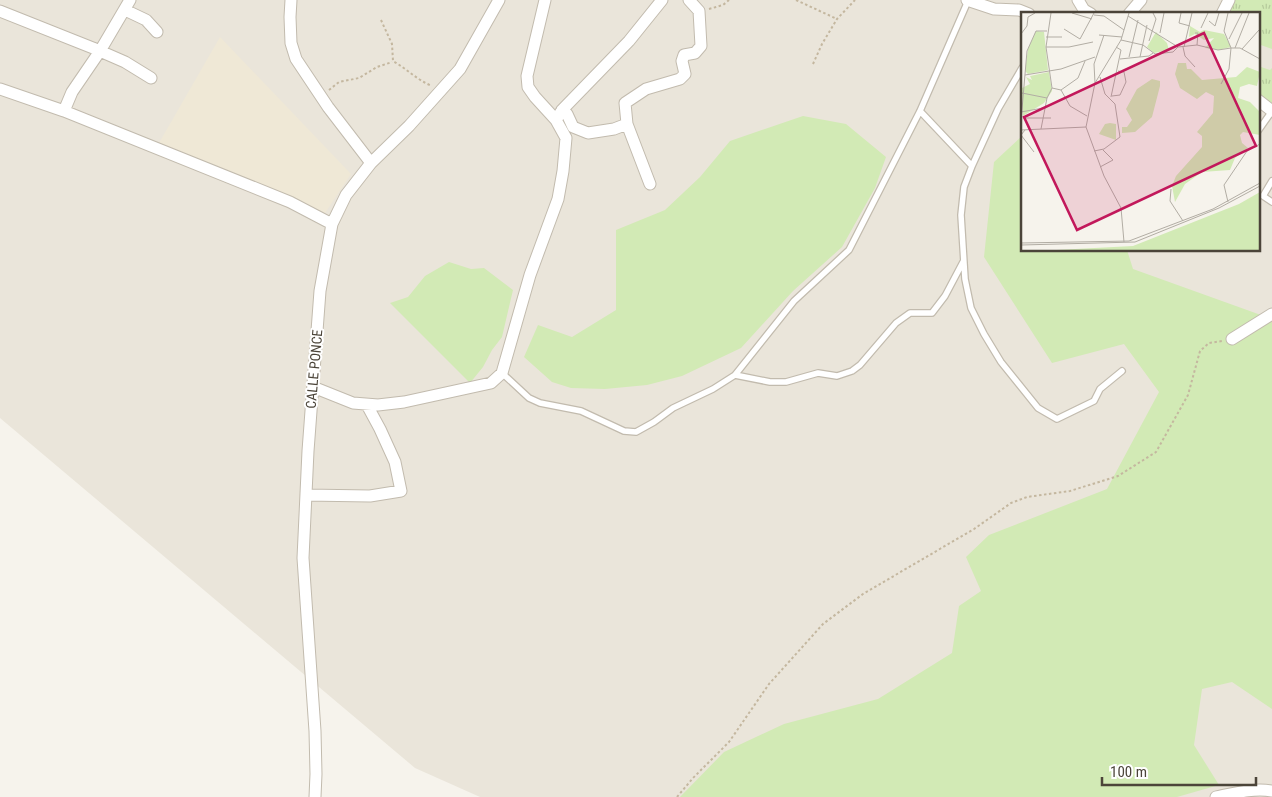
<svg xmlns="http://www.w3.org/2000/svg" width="1272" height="797" viewBox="0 0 1272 797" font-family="'Roboto Condensed',sans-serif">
<defs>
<pattern id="park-tufts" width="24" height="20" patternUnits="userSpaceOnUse" patternTransform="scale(1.25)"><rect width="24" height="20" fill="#d2eab5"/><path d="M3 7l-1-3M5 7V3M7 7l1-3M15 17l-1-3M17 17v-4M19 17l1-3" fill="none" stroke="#b6ca9c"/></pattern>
</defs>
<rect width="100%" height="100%" fill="#f6f3ec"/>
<path fill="#eae5da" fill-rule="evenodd" d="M 0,0 L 1272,0 L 1272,797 L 480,797 L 415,768 L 0,418 ZM 1022,14 L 1258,14 L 1258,250 L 1022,250 Z"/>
<path fill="#efe8d6" d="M 220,37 L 351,174 L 325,213 L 159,143 Z"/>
<path fill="#d2eab5" d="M 803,116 L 846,124 L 886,157 L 875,188 L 842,247 L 793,291 L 741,348 L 682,376 L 647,385 L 605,389 L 571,388 L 552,382 L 524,357 L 538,325 L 572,337 L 616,310 L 616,230 L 665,210 L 700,177 L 730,141 Z
M 1022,136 L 1022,250 L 1127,250 L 1133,269 L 1272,319 L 1272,709 L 1232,682 L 1202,689 L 1194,745 L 1219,785 L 1177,797 L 680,797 L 724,752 L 784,724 L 878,699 L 952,653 L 959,606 L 981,591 L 966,557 L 989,535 L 1107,489 L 1159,392 L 1124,344 L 1052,363 L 984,257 L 994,162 Z
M 449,262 L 471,269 L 484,268 L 513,290 L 502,337 L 492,350 L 483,367 L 470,383 L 390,303 L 408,297 L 425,276 Z"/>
<path fill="url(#park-tufts)" d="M 1229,0 L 1272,0 L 1272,49 L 1258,44 L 1258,14 L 1233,14 L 1228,5 Z
M 1258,66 L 1270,70 L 1272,68 L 1272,106 L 1258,96 Z"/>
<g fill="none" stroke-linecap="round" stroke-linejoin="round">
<defs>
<path id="lane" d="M 1022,68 L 998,109 L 972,166 L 964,187 L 961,215 L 965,279 L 971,308 L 984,334 L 1001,362 L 1038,408 L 1057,419 L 1094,401 L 1100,389 L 1122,371
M 920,111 L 972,166
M 1258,131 L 1272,111
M 1272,181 L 1263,196 L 1272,202
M 502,373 L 529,398 L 540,403 L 581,411 L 624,431 L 636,432 L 654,422 L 673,408 L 713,389 L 735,375 L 794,301 L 849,250 L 920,111 L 968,1
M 735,375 L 770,382 L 786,382 L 818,373 L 837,376 L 852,371 L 860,365 L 896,323 L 910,313 L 932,313 L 945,296 L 963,262"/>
<path id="street" d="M 291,0 L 290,17 L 291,43 L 296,59 L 328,107 L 371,163
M 967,0 L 994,9 L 1019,10 L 1029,14
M 1078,0 L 1084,10 L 1091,14
M 125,10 L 146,20 L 157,32
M 0,11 L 93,48 L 125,62 L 151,78
M 1129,14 L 1141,0
M 1222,14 L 1229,0
M 0,89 L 64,111 L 290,202 L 332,224
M 1258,100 L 1272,111
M 562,110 L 567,114 L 573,127 L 588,133 L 614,129 L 627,124 L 625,103 L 646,89 L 680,79 L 685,74 L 682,61 L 684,55 L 695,53 L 701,46 L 699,11 L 689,0
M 64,111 L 72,92 L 100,51 L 130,0
M 558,117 L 562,110 L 629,41 L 662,0
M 627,124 L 650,184
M 1232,339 L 1272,314
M 313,387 L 353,403 L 378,405 L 404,402 L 491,383 L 502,373 L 530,275 L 558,199 L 563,171 L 566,138 L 556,120 L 535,97 L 528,87 L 527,76 L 545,0
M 306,495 L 370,496 L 401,491 L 395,462 L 380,429 L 367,405
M 315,797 L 316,774 L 315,731 L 303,558 L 308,451 L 320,291 L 332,224 L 346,195 L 371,163 L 409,126 L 460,69 L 499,0
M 1216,797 C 1235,793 1253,788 1272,791"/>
</defs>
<use href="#lane" stroke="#c2bbae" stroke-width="8"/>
<use href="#street" stroke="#c2bbae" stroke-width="13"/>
<path stroke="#c4b79f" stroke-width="2" stroke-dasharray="2.5 2.5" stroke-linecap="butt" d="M 796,0 L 837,19
M 709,9 L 723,5 L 729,0
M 381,20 L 392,44 L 393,61 C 407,69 417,80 432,86
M 813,64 L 822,44 L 837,19 L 855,0
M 329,90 L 339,82 L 359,78 L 377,67 L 392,62
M 677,797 L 693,778 L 729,742 L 769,684 L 823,624 L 863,594 L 974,529 L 1011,503 L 1027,497 L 1070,491 L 1118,476 L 1156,452 L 1188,395 L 1200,351 L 1209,343 L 1222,341"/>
<use href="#lane" stroke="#fff" stroke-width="5.5"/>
<use href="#street" stroke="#fff" stroke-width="11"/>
</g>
<g text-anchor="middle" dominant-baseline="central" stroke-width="4" stroke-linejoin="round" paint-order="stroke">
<g font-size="14" fill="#4b4439" stroke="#fff">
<text transform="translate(314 369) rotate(-85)">CALLE PONCE</text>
</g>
</g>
<g transform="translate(1021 12)">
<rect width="239" height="239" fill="#f6f3ec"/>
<path d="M 15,19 L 23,20 L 27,58 L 7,62 L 4,59 L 7,37 ZM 135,20 L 146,31 L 148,38 L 133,41 L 126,35 ZM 157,51 L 165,51 L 166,57 L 170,57 L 181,68 L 215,65 L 226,55 L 239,60 L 236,74 L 228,72 L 219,75 L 217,86 L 229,90 L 239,100 L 239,123 L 222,120 L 219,123 L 221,131 L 227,136 L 214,146 L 209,158 L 181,160 L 164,172 L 154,190 L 151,174 L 155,164 L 181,135 L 181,124 L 176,120 L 192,101 L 193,84 L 185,80 L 176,87 L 159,76 L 154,62 ZM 28,60 L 31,79 L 23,91 L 2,104 L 1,76 L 9,72 L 5,65 L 11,68 L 9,64 ZM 131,67 L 139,69 L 139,74 L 131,105 L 114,120 L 101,121 L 101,115 L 106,115 L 111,108 L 105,97 L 116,77 ZM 89,111 L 95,112 L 95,128 L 78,122 L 84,112 Z" fill="#d2eab5"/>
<path d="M 169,14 L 179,20 L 183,18 L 203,22 L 210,35 L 197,38 L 184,36 L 193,26 L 183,28 L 174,22 L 168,25 ZM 239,180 L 239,238 L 35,238 L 112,234 L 218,192 Z" fill="#d2eab5"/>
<path fill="none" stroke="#b2ada4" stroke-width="1" d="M 30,1 L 25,35 L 31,76 L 40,78 L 49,94 L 66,104M 51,1 L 71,7M 160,1 L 158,11 L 169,14M 73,3 L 83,4 L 103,18M 107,4 L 157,35 L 176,33 L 197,38 L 210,36 L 203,19 L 207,1M 188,9 L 194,14 L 198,1M 180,16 L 187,1M 43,17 L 59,27 L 73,1M 139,21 L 143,1M 174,21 L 177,21 L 176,33M 0,22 L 6,14 L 7,5 L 14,1M 78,23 L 101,25M 25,25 L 41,25M 208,27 L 221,1M 100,28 L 122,33 L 134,42 L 152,40 L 157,35M 128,29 L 135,7 L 132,1M 25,35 L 48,35 L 72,30M 162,35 L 164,44 L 174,55M 163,35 L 171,1M 214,36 L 228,1M 221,37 L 238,18M 108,45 L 117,8M 119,45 L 126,13M 99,47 L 128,44 L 132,41M 4,63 L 40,57 L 74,45M 74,71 L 73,52 L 83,23M 200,72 L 208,57 L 210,36 L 219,36 L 239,47M 40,78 L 57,66 L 64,49M 1,81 L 26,86 L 31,76M 91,84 L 99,83 L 105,70 L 103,60 L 97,59M 90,85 L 100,38 L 95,35M 0,100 L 22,96M 2,106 L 30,106M 0,109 L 6,39 L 15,19 L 26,19M 20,117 L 26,86M 0,118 L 65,115M 4,118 L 0,123 L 13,140M 73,139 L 83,137 L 99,125 L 94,92 L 84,82 L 79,65M 79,155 L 92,148 L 82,138M 150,177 L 149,189 L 162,209M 207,190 L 203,173 L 226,139 L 239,132M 103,230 L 100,196 L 83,164 L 65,115 L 74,71 L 100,28 L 108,1M 0,231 L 108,229 L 192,197 L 239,171M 0,233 L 114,230 L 198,196 L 239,174"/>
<path fill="#c2185b" fill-opacity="0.15" stroke="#c2185b" stroke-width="2.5" d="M 183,21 L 235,134 L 56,218 L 3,105 Z"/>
<rect width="239" height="239" fill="none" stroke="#4b4439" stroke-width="2.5"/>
</g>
<path d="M1102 777v8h154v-8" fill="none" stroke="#4b4439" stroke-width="2.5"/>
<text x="1110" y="777" font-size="15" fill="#4b4439" stroke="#ffffff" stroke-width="4" paint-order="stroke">100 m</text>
</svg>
